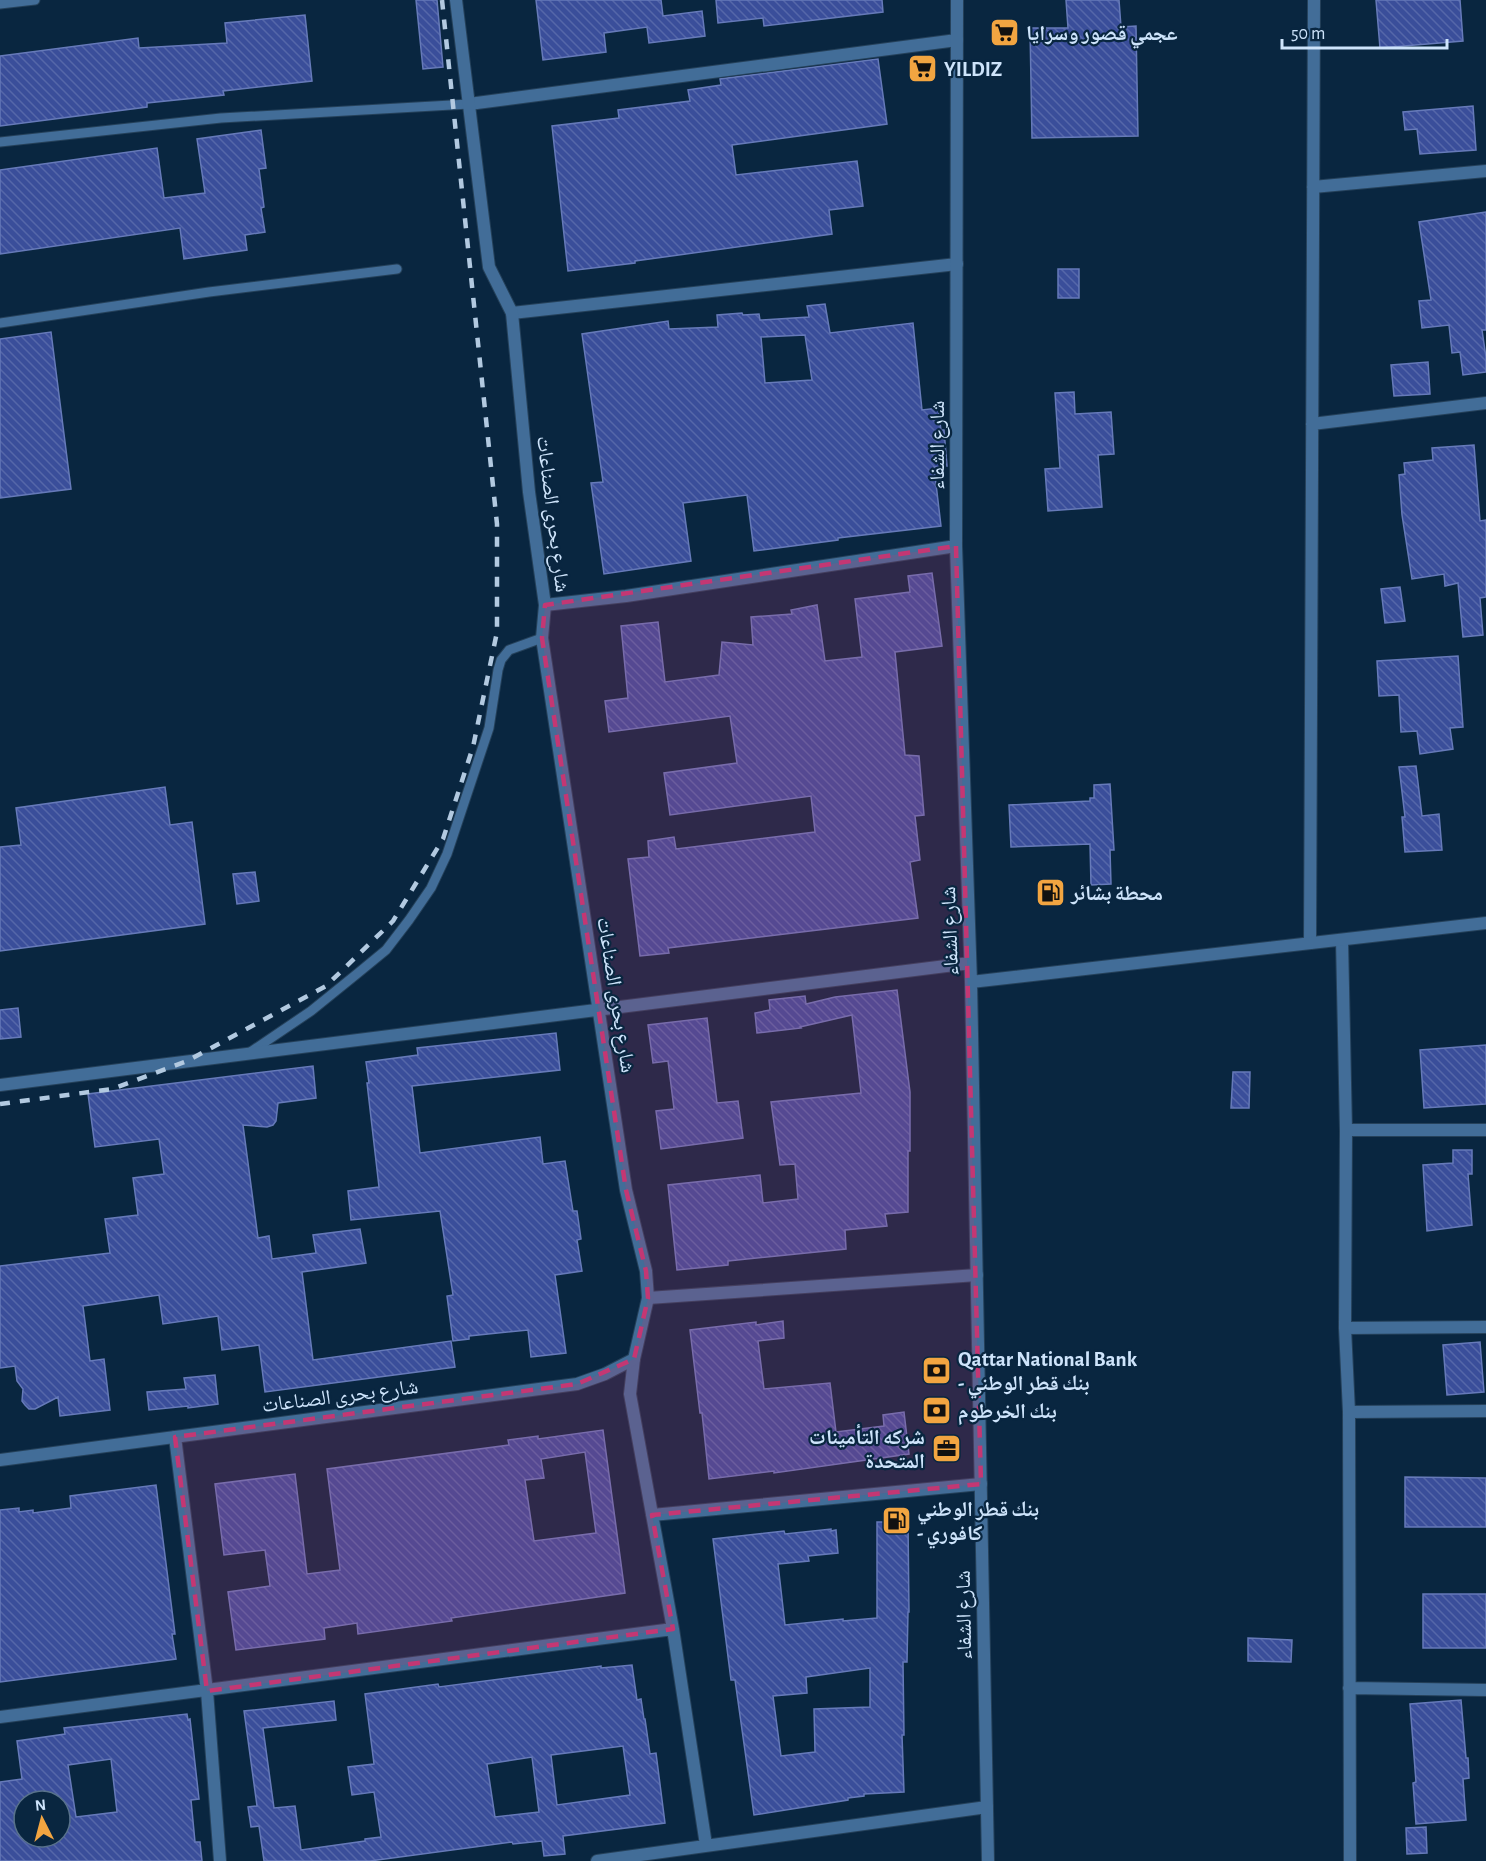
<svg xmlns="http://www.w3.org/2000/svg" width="1486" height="1861" viewBox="0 0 1486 1861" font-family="'Alegreya Sans','Noto Naskh Arabic',sans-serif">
<defs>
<pattern id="building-back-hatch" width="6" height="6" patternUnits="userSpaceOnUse" patternTransform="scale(1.5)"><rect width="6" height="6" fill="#3a4e9a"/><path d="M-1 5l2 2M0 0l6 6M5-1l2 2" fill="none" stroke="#5567a9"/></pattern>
</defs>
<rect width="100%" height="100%" fill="#092640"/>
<path fill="url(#building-back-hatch)" stroke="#667ab9" stroke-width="1.5" fill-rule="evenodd" d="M 416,0 L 437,0 L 443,67 L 423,69 Z
M 536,0 L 661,0 L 663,16 L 702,11 L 705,36 L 649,43 L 647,27 L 604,33 L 606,52 L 543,60 Z
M 716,0 L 882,0 L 883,12 L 764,26 L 763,18 L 718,23 Z
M 1066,0 L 1119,0 L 1121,27 L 1136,26 L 1138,136 L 1032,138 L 1030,28 L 1068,28 Z
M 1376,0 L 1460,0 L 1463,41 L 1380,48 Z
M 305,15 L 312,81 L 223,91 L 224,95 L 147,103 L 147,107 L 0,126 L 0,56 L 138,38 L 139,48 L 227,43 L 225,23 Z
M 878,59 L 887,124 L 732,145 L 736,175 L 857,161 L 863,206 L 829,210 L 832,234 L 635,261 L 635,263 L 568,271 L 552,126 L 619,118 L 618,110 L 690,101 L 688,90 L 721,85 L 720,79 Z
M 1473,106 L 1476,150 L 1420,154 L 1417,129 L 1405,130 L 1403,112 Z
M 261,130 L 266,168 L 259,169 L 264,207 L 261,208 L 265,232 L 245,235 L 247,250 L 184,259 L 180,228 L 0,254 L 0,170 L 157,148 L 164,198 L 205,193 L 197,139 Z
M 1486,212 L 1486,330 L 1482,330 L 1486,357 L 1486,372 L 1463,375 L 1460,352 L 1452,353 L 1449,325 L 1422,328 L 1419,301 L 1431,300 L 1419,222 Z
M 1058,269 L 1079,269 L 1079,298 L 1058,298 Z
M 825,304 L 830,333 L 913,323 L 922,410 L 938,408 L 941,430 L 944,430 L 947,466 L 934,467 L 941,526 L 838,538 L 838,540 L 754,551 L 747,495 L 683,503 L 691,561 L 604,574 L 591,483 L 603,482 L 582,334 L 668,321 L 669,329 L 718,327 L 717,315 L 742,313 L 743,315 L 759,314 L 760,320 L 809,317 L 807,306 ZM 805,335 L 812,380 L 765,383 L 761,337 Z
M 51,332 L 71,489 L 0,498 L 0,339 Z
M 1428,362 L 1430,394 L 1394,396 L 1391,365 Z
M 1074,392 L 1075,414 L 1111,412 L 1114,454 L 1098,455 L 1102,507 L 1048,511 L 1045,469 L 1060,468 L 1055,393 Z
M 1474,445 L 1480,521 L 1486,520 L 1486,597 L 1480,598 L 1483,635 L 1463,637 L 1458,583 L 1445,586 L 1444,574 L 1412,579 L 1402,515 L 1399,475 L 1405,474 L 1404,463 L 1433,460 L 1432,448 Z
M 932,573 L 942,646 L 895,652 L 905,755 L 919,756 L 924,815 L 915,816 L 920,860 L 910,862 L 918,918 L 668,948 L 669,953 L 640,956 L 628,859 L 649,857 L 648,841 L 674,837 L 676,849 L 815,832 L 811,796 L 670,815 L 664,773 L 737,763 L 730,716 L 609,732 L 605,701 L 628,698 L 621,626 L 658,622 L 665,682 L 719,675 L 722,642 L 753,645 L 751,617 L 792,614 L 791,610 L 817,605 L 825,661 L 862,657 L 855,599 L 910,592 L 908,576 Z
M 1400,587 L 1405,621 L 1385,623 L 1381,589 Z
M 1458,656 L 1463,727 L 1450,728 L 1453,749 L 1420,754 L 1417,731 L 1401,732 L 1399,695 L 1379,696 L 1377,661 Z
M 1416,766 L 1422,816 L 1439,814 L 1442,850 L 1405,852 L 1402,817 L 1405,817 L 1399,767 Z
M 1110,784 L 1114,850 L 1110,850 L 1111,884 L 1091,885 L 1090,844 L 1011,847 L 1009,805 L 1090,801 L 1090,798 L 1094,798 L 1094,785 Z
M 165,787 L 170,825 L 192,822 L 205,924 L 0,951 L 0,847 L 21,845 L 16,808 Z
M 255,872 L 259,901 L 237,904 L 233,874 Z
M 897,990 L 910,1092 L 910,1151 L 908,1151 L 908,1212 L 885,1214 L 887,1226 L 845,1230 L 846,1249 L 728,1261 L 728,1265 L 677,1270 L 668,1185 L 760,1175 L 763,1203 L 798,1199 L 795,1164 L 780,1165 L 771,1102 L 861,1093 L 852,1015 L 800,1027 L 801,1028 L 757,1033 L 755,1013 L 770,1010 L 769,1000 L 805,996 L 806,1004 L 835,997 Z
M 18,1008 L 21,1037 L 0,1039 L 0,1010 Z
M 707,1018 L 717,1103 L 738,1101 L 743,1138 L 661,1149 L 656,1111 L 674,1109 L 668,1061 L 653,1063 L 648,1025 Z
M 556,1033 L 560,1070 L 412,1086 L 420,1153 L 540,1137 L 543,1164 L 565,1161 L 573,1211 L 577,1211 L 581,1239 L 577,1240 L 582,1271 L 555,1275 L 566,1353 L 531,1357 L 528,1330 L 469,1336 L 469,1339 L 453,1341 L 447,1296 L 453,1295 L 440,1211 L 351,1220 L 348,1191 L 379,1187 L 367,1083 L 369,1083 L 366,1062 L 418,1055 L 417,1048 Z
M 1486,1045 L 1486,1104 L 1424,1108 L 1420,1050 Z
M 313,1066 L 316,1098 L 278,1103 L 276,1121 L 273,1125 L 267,1127 L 243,1125 L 258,1238 L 269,1236 L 272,1259 L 316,1253 L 313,1235 L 360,1229 L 366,1263 L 302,1272 L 313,1360 L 451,1341 L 455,1367 L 265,1392 L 259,1345 L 222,1350 L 218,1316 L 163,1324 L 159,1295 L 83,1306 L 90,1361 L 104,1359 L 110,1410 L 60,1416 L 58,1397 L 35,1409 L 29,1409 L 25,1405 L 22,1401 L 23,1389 L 17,1381 L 15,1366 L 0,1368 L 0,1266 L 110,1253 L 105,1219 L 138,1215 L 133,1178 L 164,1174 L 159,1139 L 95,1147 L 88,1094 Z
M 1233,1072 L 1250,1072 L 1249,1108 L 1231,1108 Z
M 1453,1150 L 1472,1150 L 1472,1174 L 1468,1174 L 1472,1225 L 1427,1231 L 1423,1165 L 1453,1163 Z
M 783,1321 L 784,1338 L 758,1341 L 764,1389 L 830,1383 L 836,1432 L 884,1426 L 883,1415 L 904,1412 L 909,1454 L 774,1473 L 774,1471 L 709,1479 L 702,1413 L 700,1413 L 690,1330 L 756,1322 L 756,1325 Z
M 1480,1342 L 1484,1392 L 1447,1395 L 1443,1345 Z
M 215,1375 L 218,1404 L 188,1408 L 188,1406 L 149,1410 L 147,1392 L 186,1389 L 184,1378 Z
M 603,1430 L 625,1593 L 451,1618 L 452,1621 L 358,1634 L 357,1623 L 324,1628 L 325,1639 L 236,1650 L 228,1592 L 270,1586 L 265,1550 L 224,1555 L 215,1484 L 295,1474 L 307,1574 L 340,1570 L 327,1469 L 509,1445 L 508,1440 L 538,1436 L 538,1439 ZM 585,1452 L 596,1533 L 534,1541 L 525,1480 L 544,1478 L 541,1459 Z
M 1405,1477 L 1486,1478 L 1486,1527 L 1405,1527 Z
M 156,1485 L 175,1634 L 172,1634 L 176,1659 L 0,1682 L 0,1510 L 19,1508 L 19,1512 L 33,1510 L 33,1513 L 71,1508 L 70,1496 Z
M 877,1522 L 908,1522 L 909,1612 L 908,1612 L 907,1662 L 903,1662 L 904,1735 L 902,1735 L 904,1792 L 864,1794 L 864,1796 L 848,1798 L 848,1800 L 754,1815 L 735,1680 L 731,1680 L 713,1539 L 784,1531 L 785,1534 L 831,1529 L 831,1531 L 836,1530 L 838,1553 L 808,1556 L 809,1561 L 778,1564 L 785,1625 L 843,1619 L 843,1621 L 877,1618 ZM 870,1668 L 870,1707 L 814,1709 L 815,1752 L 781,1756 L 773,1696 L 807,1693 L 806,1677 Z
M 1423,1594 L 1486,1594 L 1486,1648 L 1423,1648 Z
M 1248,1638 L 1292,1640 L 1291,1662 L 1248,1661 Z
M 632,1665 L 637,1700 L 641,1699 L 644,1719 L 645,1719 L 650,1754 L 656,1753 L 665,1823 L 563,1836 L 565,1854 L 544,1856 L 542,1841 L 513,1844 L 512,1842 L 370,1861 L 264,1861 L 259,1826 L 251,1827 L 248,1807 L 257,1806 L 244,1711 L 334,1701 L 336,1720 L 263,1728 L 274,1808 L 295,1806 L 301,1850 L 365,1841 L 365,1839 L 381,1837 L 374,1792 L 352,1795 L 348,1767 L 374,1764 L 365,1694 L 438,1684 L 439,1687 L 601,1666 L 601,1668 ZM 623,1746 L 630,1795 L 557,1805 L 551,1755 ZM 532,1757 L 539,1812 L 495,1817 L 487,1764 Z
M 1461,1700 L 1466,1758 L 1468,1758 L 1469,1778 L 1463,1779 L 1466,1820 L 1416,1824 L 1413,1783 L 1416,1782 L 1410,1704 Z
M 187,1714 L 188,1720 L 190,1719 L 199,1799 L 191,1800 L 195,1842 L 200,1842 L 202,1861 L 0,1861 L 0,1782 L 22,1779 L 17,1741 L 65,1734 L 64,1728 ZM 111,1759 L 117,1812 L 76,1817 L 68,1765 ZM 24,1801 L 60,1801 L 60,1837 L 24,1837 Z
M 1426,1827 L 1427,1853 L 1407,1854 L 1406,1828 Z"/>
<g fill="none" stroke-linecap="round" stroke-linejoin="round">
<defs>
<path id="service" d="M 0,4 L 35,0
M 0,142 L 221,118 L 469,104
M 0,323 L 209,292 L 397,269
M 249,1053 L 311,1011 L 358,973 L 386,950 L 409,920 L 431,888 L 447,854 L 489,728 L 498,670 L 501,660 L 509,650 L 542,638"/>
<path id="minor" d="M 469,104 L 957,40
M 1313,187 L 1486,171
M 512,313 L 957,264
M 1312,424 L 1486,403
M 545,605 L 626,596 L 956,546
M 1342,940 L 1346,1130 L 1345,1328 L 1349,1412 L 1350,1861
M 1310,943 L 1314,0
M 1346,1130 L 1486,1130
M 648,1298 L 977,1275
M 1345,1328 L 1486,1327
M 634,1359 L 630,1394 L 673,1629 L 706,1845
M 1349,1412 L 1486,1411
M 175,1437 L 207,1691 L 220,1861
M 652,1515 L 981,1484
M 1349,1688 L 1486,1690
M 0,1717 L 673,1629
M 597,1861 L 987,1807"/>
<path id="tertiary" d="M 957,0 L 956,546 L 971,982 L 988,1861
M 971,982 L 1486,923
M 0,1085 L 970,963
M 0,1460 L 577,1384 L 605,1374 L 634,1359 L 648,1298 L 646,1271 L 626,1190 L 542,638 L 545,605 L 529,492 L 512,313 L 489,267 L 456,0"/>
</defs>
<use href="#service" stroke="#25415a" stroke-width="11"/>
<use href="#minor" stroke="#25415a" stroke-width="14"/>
<use href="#tertiary" stroke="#25415a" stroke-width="14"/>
<use href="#service" stroke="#426d98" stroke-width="9"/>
<use href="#minor" stroke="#426d98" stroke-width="12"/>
<use href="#tertiary" stroke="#426d98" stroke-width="12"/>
<path stroke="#b2c9e0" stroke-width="4.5" stroke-dasharray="10 10" stroke-linecap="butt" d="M 0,1104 L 112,1089 L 187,1061 L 326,986 L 393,921 L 443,839 L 473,747 L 497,632 L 497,524 L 442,0"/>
</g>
<path fill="#c43773" fill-opacity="0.2" stroke="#c43773" stroke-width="4.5" stroke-dasharray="12 8" stroke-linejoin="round" d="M 956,546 L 981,1484 L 652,1515 L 673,1629 L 207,1691 L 175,1437 L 577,1384 L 634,1359 L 648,1298 L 646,1271 L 626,1190 L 542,638 L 545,605 Z"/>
<defs>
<symbol id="supermarket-square" viewBox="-11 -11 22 22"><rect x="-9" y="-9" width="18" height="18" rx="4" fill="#f2a541" stroke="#092640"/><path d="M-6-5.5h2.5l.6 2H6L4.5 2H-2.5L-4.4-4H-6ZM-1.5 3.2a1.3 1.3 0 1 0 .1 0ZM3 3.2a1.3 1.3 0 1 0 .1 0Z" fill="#111"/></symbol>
<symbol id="fuel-square" viewBox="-11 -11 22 22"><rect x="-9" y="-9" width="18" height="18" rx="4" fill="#f2a541" stroke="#092640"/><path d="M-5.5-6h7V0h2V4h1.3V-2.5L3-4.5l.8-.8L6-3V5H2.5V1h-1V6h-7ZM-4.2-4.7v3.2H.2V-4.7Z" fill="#111"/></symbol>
<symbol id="bank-square" viewBox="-11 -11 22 22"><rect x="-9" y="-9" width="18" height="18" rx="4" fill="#f2a541" stroke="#092640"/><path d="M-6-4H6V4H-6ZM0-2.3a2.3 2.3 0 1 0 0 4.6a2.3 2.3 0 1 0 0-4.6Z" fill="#111"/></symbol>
<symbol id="office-square" viewBox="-11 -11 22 22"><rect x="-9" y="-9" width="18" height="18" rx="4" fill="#f2a541" stroke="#092640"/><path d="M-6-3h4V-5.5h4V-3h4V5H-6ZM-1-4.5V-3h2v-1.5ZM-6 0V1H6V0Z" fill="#111"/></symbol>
</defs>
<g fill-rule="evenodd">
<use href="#supermarket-square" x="988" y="16" width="33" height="33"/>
<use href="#supermarket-square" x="906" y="52" width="33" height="33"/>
<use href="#fuel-square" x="1034" y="876" width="33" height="33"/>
<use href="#bank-square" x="920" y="1354" width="33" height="33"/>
<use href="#bank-square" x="920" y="1394" width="33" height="33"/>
<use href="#office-square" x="930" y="1432" width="33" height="33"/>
<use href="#fuel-square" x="880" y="1504" width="33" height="33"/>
</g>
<g text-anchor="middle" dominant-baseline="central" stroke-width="4.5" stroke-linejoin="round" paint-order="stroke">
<g font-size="21" font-weight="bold" fill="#cee4fb" stroke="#092640" text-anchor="start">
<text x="1026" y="33">عجمي قصور وسرايا</text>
<text x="944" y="69">YILDIZ</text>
<text x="1071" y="893">محطة بشائر</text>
<text x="958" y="1359">Qattar National Bank<tspan x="958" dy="24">- بنك قطر الوطني</tspan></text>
<text x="958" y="1411">بنك الخرطوم</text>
<text x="925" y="1437" text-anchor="end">شركه التأمينات<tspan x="925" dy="24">المتحدة</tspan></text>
<text x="917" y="1509">بنك قطر الوطني<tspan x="917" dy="24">- كافوري</tspan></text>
</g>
<g font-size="21" fill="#cee4fb" stroke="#092640">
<text transform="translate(937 445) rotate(-90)">شارع الشفاء</text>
<text transform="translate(553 514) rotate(83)">شارع بحرى الصناعات</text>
<text transform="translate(950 931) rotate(-92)">شارع الشفاء</text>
<text transform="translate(616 995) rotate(81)">شارع بحرى الصناعات</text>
<text transform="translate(340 1396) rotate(-7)">شارع بحرى الصناعات</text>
<text transform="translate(964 1615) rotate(-91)">شارع الشفاء</text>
</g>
</g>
<g transform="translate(42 1819) rotate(354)"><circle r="28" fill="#092640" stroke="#58728b" stroke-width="1.5"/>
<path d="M0-4.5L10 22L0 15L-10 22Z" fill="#f2a541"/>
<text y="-9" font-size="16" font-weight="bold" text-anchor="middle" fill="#cee4fb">N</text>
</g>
<path d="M1282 39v9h165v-9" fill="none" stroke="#cee4fb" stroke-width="3"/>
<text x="1291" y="39" font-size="18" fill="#cee4fb" stroke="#092640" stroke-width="4.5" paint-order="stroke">50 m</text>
</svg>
